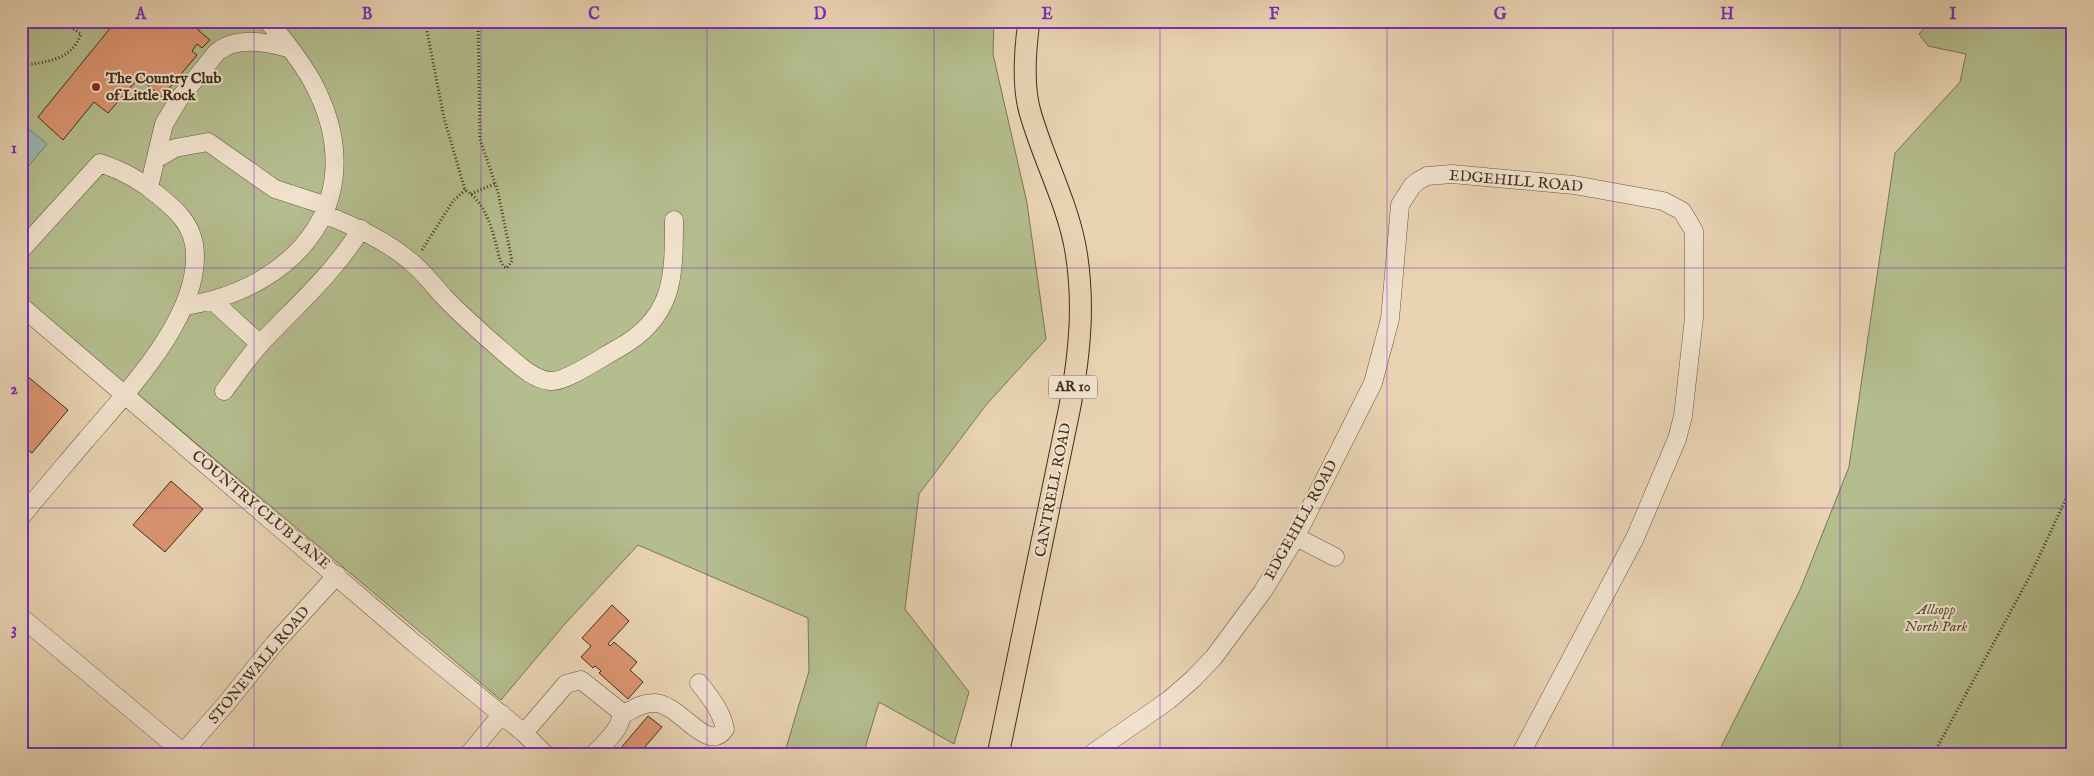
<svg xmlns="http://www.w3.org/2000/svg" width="2094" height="776" viewBox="0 0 2094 776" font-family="'IM FELL English',serif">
<rect width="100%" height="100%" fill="#e9d3b3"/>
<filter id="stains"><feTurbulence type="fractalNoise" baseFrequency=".004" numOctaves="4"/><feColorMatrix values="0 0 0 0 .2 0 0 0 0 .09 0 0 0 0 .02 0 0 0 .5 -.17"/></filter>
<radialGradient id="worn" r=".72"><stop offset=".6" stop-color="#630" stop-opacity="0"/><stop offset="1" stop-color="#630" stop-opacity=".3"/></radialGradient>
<path fill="#b4bd8e" stroke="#7a7654" d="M 21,21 L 994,21 L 993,54 L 1027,203 L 1046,339 L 986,405 L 919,494 L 905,609 L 969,692 L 954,744 L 879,702 L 863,755 L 784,755 L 809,671 L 808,618 L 638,545 L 564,625 L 501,700 L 21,296 Z
M 1930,21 L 2073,21 L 2073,755 L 1717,755 L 1800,590 L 1849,467 L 1895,153 L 1960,82 L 1966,54 L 1928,46 L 1919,34 Z"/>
<path fill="#98b7b1" stroke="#758175" d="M 24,125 L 47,144 L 21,175 L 21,129 Z"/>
<path fill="#db9571" stroke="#412f1a" d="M 116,21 L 205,21 L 198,30 L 210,40 L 202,48 L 197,44 L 192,51 L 197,55 L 162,97 L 139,78 L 108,113 L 94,102 L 63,140 L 38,117 Z
M 21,371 L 68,410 L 32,453 L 21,445 Z
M 171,481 L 203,509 L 165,552 L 133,525 Z
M 612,605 L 629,621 L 608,644 L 610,646 L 614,642 L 637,662 L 630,670 L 643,682 L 628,699 L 599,673 L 601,671 L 595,666 L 593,668 L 581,657 L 591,646 L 582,638 Z
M 648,716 L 662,727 L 638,755 L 608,755 L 611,751 L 615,755 Z"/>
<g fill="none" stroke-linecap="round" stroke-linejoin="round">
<defs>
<path id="minor" d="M 156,159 L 175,148 L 208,142 L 275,189 L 327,206
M 149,187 L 164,124 L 179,99 L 217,52 C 237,36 265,42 288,48
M 324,214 C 355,227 384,239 410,261 C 423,271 433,285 444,297 C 464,318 486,337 508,356 C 520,366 533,379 550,381 C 565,383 602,357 617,349 C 674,318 674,278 674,220
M 21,250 L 100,163 C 121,170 142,181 159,196 C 175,209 190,222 194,244 C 205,312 126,393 85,441 C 64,466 42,491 21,517
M 213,301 L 260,344
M 21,306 L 414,643 L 524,733
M 185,306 C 301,287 374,195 312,81 C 305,68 277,28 266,21
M 224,391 C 236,375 248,357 262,342 C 297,305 334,273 361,229
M 1296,537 L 1335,557
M 21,617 L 186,755
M 622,715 C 632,710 641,703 654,703 C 680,703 707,755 725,729 C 721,710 710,697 699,683
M 181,755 L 225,705 L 275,643 L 337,575
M 468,755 L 502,714
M 546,755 L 524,733 L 566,684 L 581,680 L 620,711 C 626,726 603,744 593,755
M 1090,755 L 1169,700 L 1193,679 L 1214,657 L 1263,591 L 1294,540 L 1373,383 L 1390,319 L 1400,205 L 1412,186 L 1418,181 L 1427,176 L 1452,174 L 1574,185 L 1663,201 L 1682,211 L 1694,231 L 1694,318 L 1683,416 L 1677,439 L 1635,538 L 1520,755"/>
<path id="major" d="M 998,755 L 1070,406 C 1080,353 1085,300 1075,246 C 1066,200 1043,158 1030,112 C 1022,84 1025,50 1029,21"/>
</defs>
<use href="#minor" stroke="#6b5840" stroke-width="19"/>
<use href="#major" stroke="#412f1a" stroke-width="23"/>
<path stroke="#412f1a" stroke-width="3" stroke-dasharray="1 2.5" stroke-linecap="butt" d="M 425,21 L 444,118 L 465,190 C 488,203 494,237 500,260 L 504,267 L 507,268 L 512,261 L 498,192 L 480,139 L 478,21
M 21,66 C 47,61 70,62 81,34 L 62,21
M 471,194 L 496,183
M 422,250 L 453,201 L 465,190
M 1933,755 L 2031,574 L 2070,490 L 2073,478
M 2072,755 L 2073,754"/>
<use href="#minor" stroke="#f1e2ce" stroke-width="18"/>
<use href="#major" stroke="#e9d3b3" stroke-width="21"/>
</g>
<path fill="none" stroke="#7b2cbf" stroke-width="1" stroke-opacity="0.55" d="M 254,21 L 254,755M 481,21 L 481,755M 707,21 L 707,755M 934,21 L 934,755M 1160,21 L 1160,755M 1387,21 L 1387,755M 1613,21 L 1613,755M 1840,21 L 1840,755M 21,268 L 2073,268M 21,508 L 2073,508"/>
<circle fill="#8f2418" stroke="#f1e2ce" stroke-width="2" cx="96" cy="87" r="5"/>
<g text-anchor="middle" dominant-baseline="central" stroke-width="4" stroke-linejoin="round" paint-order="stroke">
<rect fill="#f1e2ce" stroke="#766550" stroke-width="1" x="1049" y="375.5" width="48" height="23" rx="4"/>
<g font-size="14" font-weight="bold" fill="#412f1a">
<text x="1073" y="387">AR 10</text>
</g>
<g font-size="15" font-weight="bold" fill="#412f1a" stroke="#f1e2ce" text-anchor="start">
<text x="106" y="78">The Country Club<tspan x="106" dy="17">of Little Rock</tspan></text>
</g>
<g font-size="15" fill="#412f1a" stroke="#f1e2ce">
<text transform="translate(1516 181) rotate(5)">EDGEHILL ROAD</text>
<text transform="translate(1053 490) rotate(-79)">CANTRELL ROAD</text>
<text transform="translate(261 510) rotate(40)">COUNTRY CLUB LANE</text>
<text transform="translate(1301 520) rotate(-61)">EDGEHILL ROAD</text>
<text transform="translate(259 665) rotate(-50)">STONEWALL ROAD</text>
</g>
<g font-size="15" font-style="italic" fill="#584b31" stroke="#f1e2ce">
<text x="1936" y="609">Allsopp<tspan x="1936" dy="17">North Park</tspan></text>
</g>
</g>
<rect width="2094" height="776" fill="none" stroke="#e9d3b3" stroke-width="55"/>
<rect x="28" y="28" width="2038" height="720" fill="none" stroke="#7b2cbf" stroke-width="2"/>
<g font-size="16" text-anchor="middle" font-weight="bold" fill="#7b2cbf">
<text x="141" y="19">A</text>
<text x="367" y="19">B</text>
<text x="594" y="19">C</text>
<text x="820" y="19">D</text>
<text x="1047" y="19">E</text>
<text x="1274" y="19">F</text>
<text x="1500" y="19">G</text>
<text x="1727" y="19">H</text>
<text x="1953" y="19">I</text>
<text x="14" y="153">1</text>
<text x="14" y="394">2</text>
<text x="14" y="634">3</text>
</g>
<rect width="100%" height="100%" filter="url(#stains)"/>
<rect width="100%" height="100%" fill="url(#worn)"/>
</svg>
